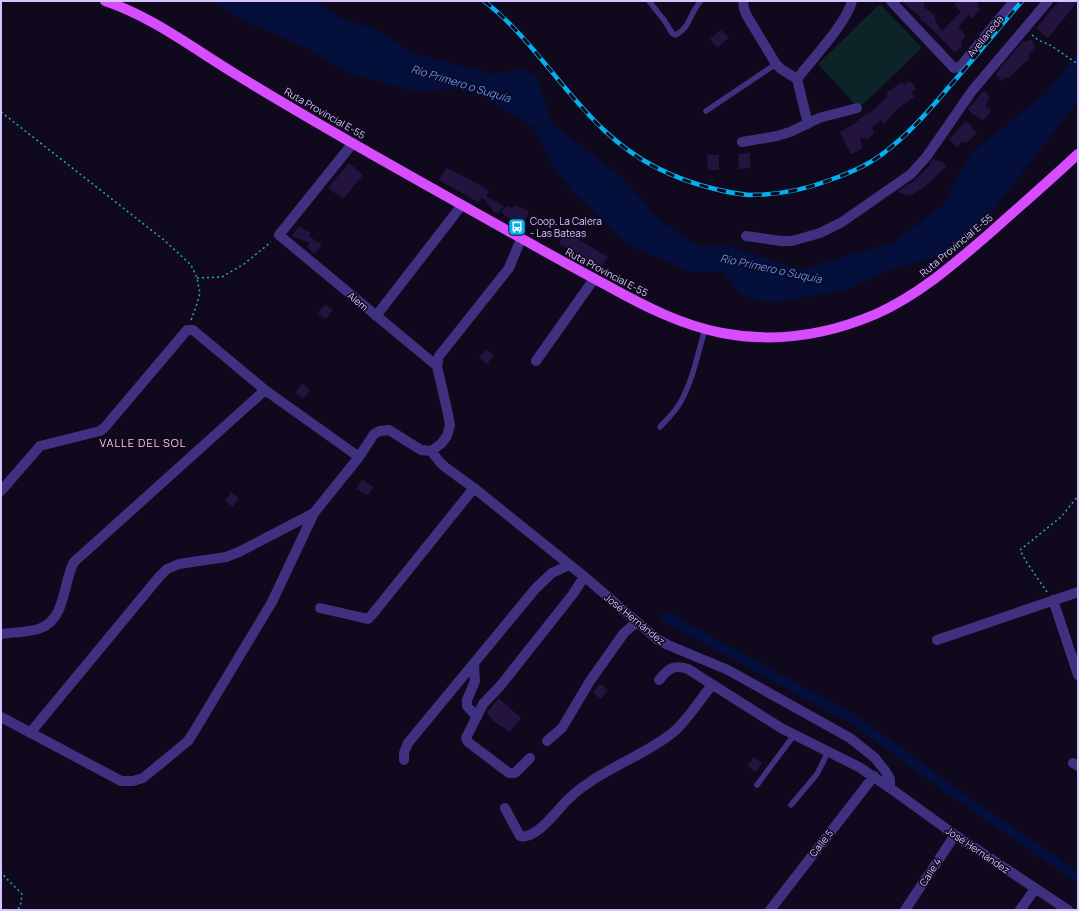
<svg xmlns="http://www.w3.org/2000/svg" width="1079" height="911" viewBox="0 0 1079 911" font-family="Manrope,sans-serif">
<rect width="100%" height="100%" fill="#10091d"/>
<path fill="#0c2427" d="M 880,4 L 922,48 L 859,108 L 818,64 Z"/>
<path fill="#04103b" d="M 211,1 L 315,1 L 342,19 L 373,28 L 416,54 L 494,74 L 524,69 L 537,77 L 552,124 L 621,176 L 659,220 L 698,246 L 728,246 L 802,270 L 852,254 L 891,244 L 943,205 L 971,153 L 1046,93 L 1078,53 L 1078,101 L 991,213 L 945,254 L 886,271 L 843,291 L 769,303 L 740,295 L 723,272 L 689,272 L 626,243 L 572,191 L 553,167 L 534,127 L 479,95 L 450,88 L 416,92 L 349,73 L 308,49 L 246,21 Z"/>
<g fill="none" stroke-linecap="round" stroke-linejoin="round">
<path stroke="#04103b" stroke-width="10" d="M 666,617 L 856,721 L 948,788 L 1078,878"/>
</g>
<path fill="#23143f" d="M 902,1 L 922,1 L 925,5 L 924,7 L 935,16 L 935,20 L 942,31 L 961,12 L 954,4 L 958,1 L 978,1 L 978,6 L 980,10 L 972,18 L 969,15 L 958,27 L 965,35 L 961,43 L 962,46 L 955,53 L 930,27 L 920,19 L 921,18 Z
M 1059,1 L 1078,1 L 1048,38 L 1036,28 Z
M 721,30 L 729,38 L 717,48 L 710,39 Z
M 1031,39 L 1035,47 L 1028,56 L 1029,59 L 1008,78 L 1005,77 L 1002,81 L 996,75 L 1001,67 L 1023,41 L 1025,42 Z
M 910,81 L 916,88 L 912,93 L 914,97 L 896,110 L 884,124 L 881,120 L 872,127 L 874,133 L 868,139 L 860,137 L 862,149 L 851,154 L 840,132 L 856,123 L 856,122 L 869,112 L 870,113 L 888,96 L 886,93 L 902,82 L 905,85 Z
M 984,91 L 990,97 L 985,106 L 990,109 L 990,113 L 983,120 L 973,114 L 968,109 Z
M 966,121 L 977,133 L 966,143 L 963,141 L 957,147 L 949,139 Z
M 750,153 L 750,168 L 739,169 L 738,154 Z
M 707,155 L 719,155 L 719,170 L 708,170 Z
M 933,159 L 939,162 L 941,161 L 947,166 L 921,190 L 920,189 L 910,196 L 897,192 L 910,183 L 911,184 L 930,165 L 929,164 Z
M 349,163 L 363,175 L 343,199 L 328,188 Z
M 447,168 L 482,186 L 489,191 L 486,196 L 504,206 L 498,213 L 494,212 L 482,197 L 478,203 L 468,196 L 439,180 Z
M 516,205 L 529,211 L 524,224 L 506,216 L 501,212 L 506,206 L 512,208 Z
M 299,226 L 311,233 L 309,236 L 322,245 L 315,254 L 307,247 L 310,243 L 292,236 Z
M 565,232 L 580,239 L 579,240 L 608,257 L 600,269 L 582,259 L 583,256 L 559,244 Z
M 325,304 L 333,310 L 326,319 L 318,313 Z
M 486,349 L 494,355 L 487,364 L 479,358 Z
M 302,384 L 310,390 L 303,399 L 295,393 Z
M 362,480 L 374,487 L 368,495 L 356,489 Z
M 231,492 L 239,498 L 233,507 L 225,501 Z
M 600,684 L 608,690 L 601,699 L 593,693 Z
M 499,698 L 521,718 L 509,732 L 503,727 L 493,721 L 487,712 Z
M 754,757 L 762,763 L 756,772 L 747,766 Z"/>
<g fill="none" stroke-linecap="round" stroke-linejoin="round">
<path stroke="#22a8b6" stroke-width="1.5" stroke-dasharray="2 3" stroke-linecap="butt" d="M 1032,35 L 1038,40 L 1050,45 L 1078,64
M 1,112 L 164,240 L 191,265 L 197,278 L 200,293 L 196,307 L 191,320
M 197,278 L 222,277 L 244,264 L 271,242
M 1047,592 L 1027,563 L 1020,550 L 1061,517 L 1078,496
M 1,871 L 5,877 L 22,894 L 21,903 L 18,910"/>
<path stroke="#403080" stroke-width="5.5" d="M 649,1 L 664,20 L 672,33 L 675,35 C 690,29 691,10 701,1
M 706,111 L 776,64
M 660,427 C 667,419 675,412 680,403 C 693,380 698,353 705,329
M 757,785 L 794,735
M 791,805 L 817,774 L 828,752"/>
<path stroke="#403080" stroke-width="10" d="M 743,1 L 744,9 L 747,16 L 776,64 L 781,69 L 797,79
M 891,1 L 954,68 L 960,67 L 1014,1
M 808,124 L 797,79 C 812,59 846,24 852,1
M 742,142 L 777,136 L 790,132 L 819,118 L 857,108
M 353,143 L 279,235 L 437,366
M 746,236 L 781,241 L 792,241 L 820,233 L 842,222 L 911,174 L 927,156 L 972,91 L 1048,1
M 376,316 L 462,205
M 536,361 L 594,279
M 431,451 L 439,461 L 445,467 L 474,488 L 586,578 L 657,639 L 668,645 L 728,670 L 850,738 L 875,758 L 886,772 L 890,779 L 890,788
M 1,491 L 40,446 L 100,431 L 105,427 L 187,330 L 193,330 L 265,390 L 359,457
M 1053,600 L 1078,675
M 320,608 L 368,619 L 371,616 L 474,488
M 1,634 C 13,632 29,633 41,628 C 66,618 63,582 74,562 L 265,390
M 937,640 L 1078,592
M 474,664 L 475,681 L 467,700 L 467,706 L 477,717
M 659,680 C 668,669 673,664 688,669 L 781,728 L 859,767 L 890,788 L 955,835 L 1068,910
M 1,717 L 121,781 L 133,781 L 143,778 L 188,741 L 195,730 L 272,602 L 314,513 L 359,457 L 374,434 L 380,431 L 389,430 L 421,450 L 431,451 L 441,444 L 447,436 L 450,425 L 448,414 L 437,366 L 439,356 L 509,268 L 521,239
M 30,733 L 159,577 L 167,569 L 179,564 L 226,557 L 239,552 L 314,513
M 547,741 L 562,728 L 590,681 L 624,633 L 637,622
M 530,758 L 515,773 L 509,773 L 468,742 L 466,738 L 483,704 L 501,685 L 573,594 L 584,577
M 404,760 L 404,753 L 408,743 L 536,588 L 552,573 L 569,565
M 1073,763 L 1078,766
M 505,808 L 520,836 C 534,840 552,817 560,808 C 589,773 636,761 671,734 C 684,725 701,698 712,685
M 770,910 L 874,776
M 905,910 L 955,835
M 1020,910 L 1035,889"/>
<path stroke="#d84cff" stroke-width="10" d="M 105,1 C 153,17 194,49 237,75 C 329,132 425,184 519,237 C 549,254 578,270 608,286 C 644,306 681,325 722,333 C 774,343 827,335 876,314 C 920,294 954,264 990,233 C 1019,207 1049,181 1078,154"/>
<defs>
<path id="rail" d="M 484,1 C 532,38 562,92 606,132 C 638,162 673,179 715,189 C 726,192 738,194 749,195 C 777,195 804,190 830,180 C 850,173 869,165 885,152 C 909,134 929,111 948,88 C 973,60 997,30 1022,1"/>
</defs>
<use href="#rail" stroke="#00b2f0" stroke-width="4.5"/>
<use href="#rail" stroke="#10091d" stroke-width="3" stroke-dasharray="9" stroke-linecap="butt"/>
</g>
<defs>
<symbol id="bus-square" viewBox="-11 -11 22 22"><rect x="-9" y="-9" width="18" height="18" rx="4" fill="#00b2f0" stroke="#10091d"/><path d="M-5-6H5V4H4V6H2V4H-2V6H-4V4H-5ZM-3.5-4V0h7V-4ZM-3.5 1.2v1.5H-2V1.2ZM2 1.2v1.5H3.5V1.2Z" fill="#fff"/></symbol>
</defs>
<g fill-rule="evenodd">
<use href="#bus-square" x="507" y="217" width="20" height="20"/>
</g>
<g text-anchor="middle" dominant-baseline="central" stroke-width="3" stroke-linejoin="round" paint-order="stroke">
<g font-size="10" fill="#d5c5ff" stroke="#10091d">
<text transform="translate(985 36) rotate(-51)">Avellaneda</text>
<text transform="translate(325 113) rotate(30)">Ruta Provincial E-55</text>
<text transform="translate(956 245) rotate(-40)">Ruta Provincial E-55</text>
<text transform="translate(607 272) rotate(28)">Ruta Provincial E-55</text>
<text transform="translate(358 301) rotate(40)">Alem</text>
<text transform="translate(635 619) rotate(39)">José Hernández</text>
<text transform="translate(821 843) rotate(-52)">Calle 5</text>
<text transform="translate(978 850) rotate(34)">José Hernández</text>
<text transform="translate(930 872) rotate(-57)">Calle 4</text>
</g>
<g font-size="10" fill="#d5c5ff" stroke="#10091d" text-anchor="start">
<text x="530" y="221">Coop. La Calera<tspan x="530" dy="12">- Las Bateas</tspan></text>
</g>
<g font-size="11" font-style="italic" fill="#5394ff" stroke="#10091d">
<text transform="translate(461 83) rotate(17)">Río Primero o Suquía</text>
<text transform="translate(771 268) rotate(12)">Río Primero o Suquía</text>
</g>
<g font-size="11" letter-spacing="1" fill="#ffc7e2" stroke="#10091d">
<text x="143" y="442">VALLE DEL SOL</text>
</g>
</g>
<rect width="1079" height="911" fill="none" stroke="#d5c5ff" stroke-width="4"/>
</svg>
